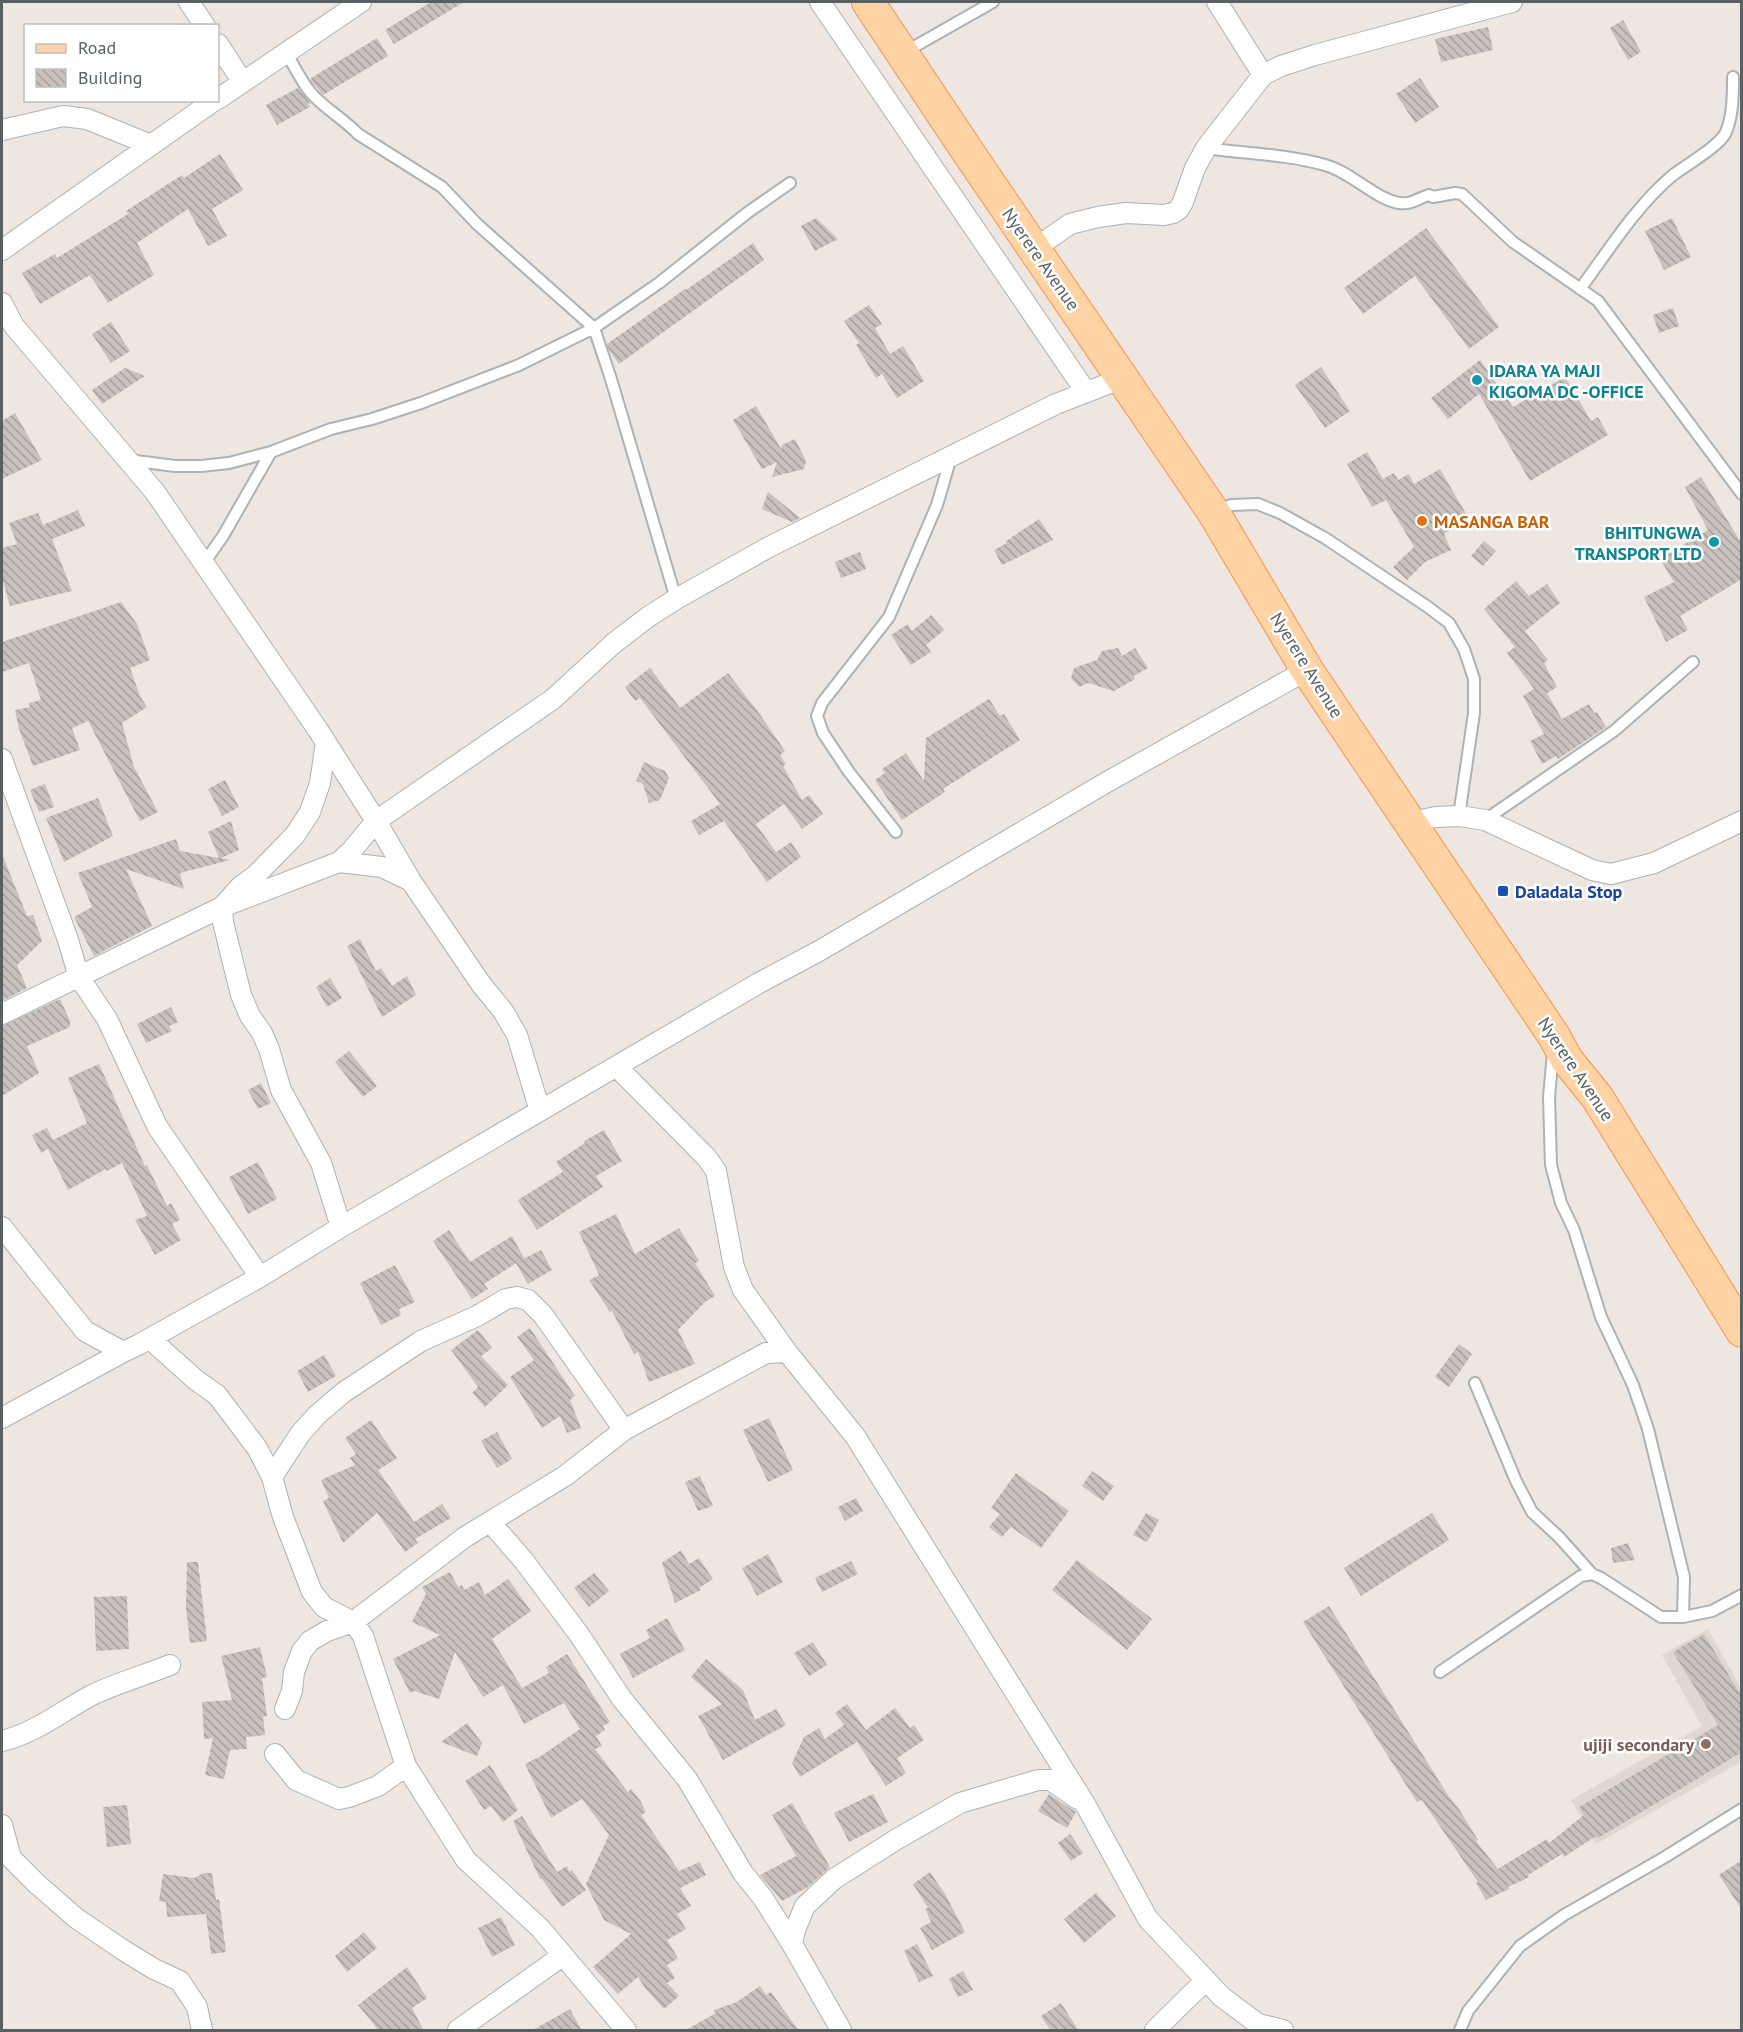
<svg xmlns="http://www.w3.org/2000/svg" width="1743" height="2032" viewBox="0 0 1743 2032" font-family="'PT Sans',sans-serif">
<defs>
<pattern id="building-back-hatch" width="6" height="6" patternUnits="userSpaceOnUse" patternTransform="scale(1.5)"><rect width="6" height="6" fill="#c8c1bd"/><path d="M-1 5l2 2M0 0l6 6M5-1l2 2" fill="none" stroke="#a5a09d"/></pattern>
</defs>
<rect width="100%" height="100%" fill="#eee6e0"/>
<path fill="#e0d7d1" d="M 1708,1629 L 1741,1688 L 1741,1762 L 1596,1844 L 1571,1800 L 1702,1726 L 1662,1655 Z"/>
<path fill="url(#building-back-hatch)" d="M 431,2 L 464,2 L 394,44 L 385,30 Z
M 1623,20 L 1641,52 L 1628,60 L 1610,28 Z
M 1488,27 L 1493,50 L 1441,62 L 1435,39 Z
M 377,38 L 388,56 L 323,95 L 311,81 L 311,78 Z
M 1420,78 L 1439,107 L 1415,123 L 1396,94 Z
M 298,88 L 310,103 L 308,104 L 310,107 L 277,125 L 266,105 Z
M 220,154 L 243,190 L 212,209 L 227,236 L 208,246 L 188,209 L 137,243 L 154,275 L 108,303 L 90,275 L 40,304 L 22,273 L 55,254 L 57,258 L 128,214 L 126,211 L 182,175 L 184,178 Z
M 816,218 L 838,239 L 815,251 L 801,226 Z
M 1672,218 L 1691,257 L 1664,270 L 1645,231 Z
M 1426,228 L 1499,327 L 1469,349 L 1415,276 L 1363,314 L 1344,288 Z
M 753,243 L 764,260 L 619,364 L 609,350 L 607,344 L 685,289 L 686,290 Z
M 869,305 L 882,324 L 875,328 L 890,354 L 903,346 L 924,381 L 897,398 L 882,374 L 876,378 L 856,345 L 859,343 L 844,321 Z
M 1673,308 L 1679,326 L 1659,333 L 1653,315 Z
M 111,322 L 130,351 L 111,363 L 92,334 Z
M 1480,360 L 1513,407 L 1565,377 L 1591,421 L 1598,417 L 1608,435 L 1530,481 L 1479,394 L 1448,419 L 1431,398 Z
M 1321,367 L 1350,411 L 1325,428 L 1295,385 Z
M 125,368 L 145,376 L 102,404 L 92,390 Z
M 756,406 L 781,449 L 782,445 L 795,439 L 806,461 L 804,469 L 772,477 L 777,462 L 762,469 L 733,420 Z
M 15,413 L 42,460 L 2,479 L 2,421 Z
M 1367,452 L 1383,479 L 1394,473 L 1398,480 L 1409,474 L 1414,484 L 1440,469 L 1469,519 L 1444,534 L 1451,550 L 1425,562 L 1407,580 L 1393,567 L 1414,547 L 1386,500 L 1372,507 L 1347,464 Z
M 1701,477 L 1742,544 L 1742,579 L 1680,616 L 1688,630 L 1666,642 L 1644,597 L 1674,582 L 1660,559 L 1708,530 L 1685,487 Z
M 768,492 L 800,518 L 792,522 L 762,509 Z
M 78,510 L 85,526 L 52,539 L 72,591 L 10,606 L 2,577 L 2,548 L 17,544 L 9,523 L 38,513 L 43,525 Z
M 1039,519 L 1053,540 L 1002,565 L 994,550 L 1007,543 L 1006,541 Z
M 1484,541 L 1496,551 L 1483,566 L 1471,556 Z
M 860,552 L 866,569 L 841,578 L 835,562 Z
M 1516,581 L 1529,596 L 1547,584 L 1560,603 L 1525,631 L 1548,660 L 1544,663 L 1557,687 L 1547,693 L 1562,719 L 1589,704 L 1594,713 L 1597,712 L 1606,727 L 1558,759 L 1556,756 L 1542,764 L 1530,741 L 1544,734 L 1523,696 L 1534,689 L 1507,653 L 1515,647 L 1484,609 Z
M 121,602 L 137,624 L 150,660 L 130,668 L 140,696 L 147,707 L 122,723 L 134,767 L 158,812 L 140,821 L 88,721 L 72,728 L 80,750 L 33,766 L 19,729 L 15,710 L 30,707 L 29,703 L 41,700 L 29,663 L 2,672 L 2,642 Z
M 931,615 L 944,630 L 926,645 L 931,652 L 911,665 L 891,635 L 908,624 L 912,631 Z
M 1118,648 L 1122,656 L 1135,648 L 1148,668 L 1134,676 L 1135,679 L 1114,691 L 1088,683 L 1079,687 L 1071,678 L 1074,668 L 1097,660 L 1102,651 Z
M 650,668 L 680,708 L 728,673 L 759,713 L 785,751 L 780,755 L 786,764 L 783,766 L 802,800 L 809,795 L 823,814 L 802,829 L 784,804 L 756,824 L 776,852 L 791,842 L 801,857 L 767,882 L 724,821 L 699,835 L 691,821 L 720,804 L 640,698 L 635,701 L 625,687 Z
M 989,699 L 1000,716 L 1004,714 L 1020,740 L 943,789 L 945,792 L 902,820 L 875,780 L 885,773 L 882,769 L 906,753 L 924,781 L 926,738 Z
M 644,762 L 665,771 L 669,778 L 660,800 L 649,803 L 643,784 L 636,781 Z
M 225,780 L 239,807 L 222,816 L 208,789 Z
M 45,784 L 54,807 L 39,812 L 30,790 Z
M 98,798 L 113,836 L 64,862 L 46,818 Z
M 231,821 L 239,850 L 221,858 L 230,860 L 180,873 L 184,889 L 126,869 L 152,926 L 94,956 L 74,917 L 92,907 L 78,873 L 176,839 L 180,851 L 219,858 L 208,832 Z
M 2,854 L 27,916 L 33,915 L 42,941 L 17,965 L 27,988 L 2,1001 Z
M 360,939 L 376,971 L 381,968 L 392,986 L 407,976 L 416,995 L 382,1017 L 347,946 Z
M 330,978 L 342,998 L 327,1007 L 316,987 Z
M 60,999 L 70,1021 L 70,1027 L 27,1046 L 39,1073 L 2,1096 L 2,1026 Z
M 171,1007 L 178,1022 L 169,1026 L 172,1031 L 146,1043 L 137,1024 Z
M 349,1051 L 377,1086 L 363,1097 L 335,1062 Z
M 99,1064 L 145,1166 L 147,1165 L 167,1206 L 171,1203 L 180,1220 L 172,1224 L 181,1240 L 155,1255 L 135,1220 L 147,1216 L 122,1163 L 107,1171 L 106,1169 L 68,1190 L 48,1149 L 41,1153 L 32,1135 L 47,1128 L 53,1140 L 87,1123 L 68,1078 Z
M 261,1083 L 271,1103 L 258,1109 L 248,1090 Z
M 604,1130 L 622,1161 L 596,1176 L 603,1187 L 537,1230 L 518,1200 L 563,1172 L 556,1162 L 585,1143 L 584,1141 Z
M 258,1162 L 277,1199 L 248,1214 L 229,1177 Z
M 616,1214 L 635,1254 L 679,1228 L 699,1261 L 695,1263 L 715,1296 L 705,1302 L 678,1330 L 695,1364 L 649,1382 L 638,1352 L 634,1354 L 612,1311 L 610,1312 L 589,1280 L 599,1275 L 579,1232 Z
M 449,1230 L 470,1262 L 512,1236 L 524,1258 L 521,1260 L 541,1250 L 552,1270 L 528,1284 L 516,1263 L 484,1284 L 488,1289 L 472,1299 L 433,1241 Z
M 395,1265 L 415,1302 L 399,1309 L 401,1315 L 381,1325 L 360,1283 Z
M 530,1328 L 575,1396 L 570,1400 L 581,1428 L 567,1433 L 560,1416 L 542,1428 L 510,1377 L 534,1360 L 517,1337 Z
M 478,1330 L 492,1348 L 481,1356 L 508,1385 L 485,1407 L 472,1393 L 478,1387 L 451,1350 Z
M 1459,1344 L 1472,1354 L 1449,1387 L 1435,1377 Z
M 324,1355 L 336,1376 L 308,1392 L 297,1371 Z
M 769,1418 L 793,1470 L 768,1482 L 743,1430 Z
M 371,1420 L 397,1458 L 378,1470 L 414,1522 L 442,1504 L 451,1518 L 415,1539 L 418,1543 L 405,1552 L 377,1513 L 343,1543 L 323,1501 L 329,1498 L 321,1480 L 355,1465 L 350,1458 L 356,1454 L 345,1438 Z
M 497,1432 L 512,1459 L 497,1468 L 481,1441 Z
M 1092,1471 L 1114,1486 L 1103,1501 L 1082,1486 Z
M 1016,1473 L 1069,1511 L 1041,1548 L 1011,1527 L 1002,1537 L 989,1527 L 1000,1514 L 991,1508 Z
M 700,1476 L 713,1506 L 698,1511 L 685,1482 Z
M 856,1498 L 863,1511 L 845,1521 L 838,1507 Z
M 1146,1513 L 1159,1520 L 1147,1542 L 1133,1535 Z
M 1432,1513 L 1449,1540 L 1361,1596 L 1344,1568 Z
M 1628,1543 L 1635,1560 L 1613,1563 L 1611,1548 Z
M 681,1550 L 689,1564 L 699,1558 L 713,1579 L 699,1588 L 701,1590 L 675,1603 L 662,1563 Z
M 768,1554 L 783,1582 L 757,1596 L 742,1568 Z
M 1077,1560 L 1152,1619 L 1127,1650 L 1052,1590 Z
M 851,1561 L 858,1574 L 822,1592 L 815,1578 Z
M 187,1562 L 198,1562 L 207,1641 L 190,1643 L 186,1607 Z
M 450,1572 L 458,1587 L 462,1585 L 464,1590 L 479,1582 L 485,1595 L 508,1579 L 531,1611 L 492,1639 L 522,1688 L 549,1673 L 546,1667 L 567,1654 L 610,1722 L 603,1726 L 605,1730 L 596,1736 L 602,1746 L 595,1749 L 628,1792 L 631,1789 L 640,1800 L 646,1812 L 641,1815 L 679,1871 L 700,1862 L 706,1875 L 680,1888 L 691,1906 L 677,1914 L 686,1929 L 667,1940 L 678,1958 L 667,1965 L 675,1978 L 667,1983 L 679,1996 L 664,2009 L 645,1988 L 638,1977 L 618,1994 L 593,1967 L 631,1934 L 604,1920 L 586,1884 L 609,1835 L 582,1799 L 551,1818 L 525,1764 L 541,1756 L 580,1729 L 564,1703 L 524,1724 L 503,1685 L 483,1697 L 455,1652 L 439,1699 L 414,1691 L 410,1693 L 393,1659 L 440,1635 L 412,1622 L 426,1594 L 422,1587 Z
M 594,1573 L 609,1591 L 589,1607 L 574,1588 Z
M 127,1596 L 129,1649 L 96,1651 L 94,1597 Z
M 1329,1606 L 1448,1795 L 1459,1809 L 1478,1840 L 1476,1841 L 1498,1869 L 1547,1839 L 1549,1843 L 1584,1815 L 1579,1807 L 1718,1725 L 1673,1652 L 1704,1634 L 1742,1697 L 1742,1752 L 1598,1838 L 1596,1836 L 1564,1857 L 1562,1854 L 1528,1875 L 1529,1877 L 1508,1887 L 1509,1889 L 1486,1900 L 1476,1883 L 1478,1882 L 1422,1800 L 1417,1802 L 1303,1622 Z
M 667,1618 L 685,1650 L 633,1678 L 620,1654 L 650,1638 L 646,1630 Z
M 813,1642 L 827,1665 L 809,1676 L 794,1653 Z
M 260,1647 L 267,1677 L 262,1678 L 267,1716 L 263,1717 L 265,1735 L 246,1737 L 247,1749 L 230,1750 L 224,1779 L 205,1775 L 213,1738 L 204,1739 L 202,1702 L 232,1700 L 221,1656 Z
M 706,1659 L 743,1690 L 755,1720 L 776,1709 L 786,1725 L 723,1760 L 698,1716 L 722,1704 L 691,1677 Z
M 847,1704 L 866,1730 L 895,1708 L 910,1728 L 914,1725 L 924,1740 L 897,1758 L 906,1773 L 886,1786 L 857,1742 L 800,1777 L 792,1763 L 804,1737 L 819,1728 L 825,1739 L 844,1725 L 835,1713 Z
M 467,1723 L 482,1743 L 477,1756 L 441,1742 Z
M 490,1765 L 518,1810 L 503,1822 L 491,1806 L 484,1810 L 465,1781 Z
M 873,1794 L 888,1822 L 849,1842 L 834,1813 Z
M 1049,1794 L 1076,1812 L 1067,1828 L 1038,1811 Z
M 792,1803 L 830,1867 L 808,1887 L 782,1901 L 760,1875 L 796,1856 L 772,1815 Z
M 127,1805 L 131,1844 L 107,1847 L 103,1807 Z
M 522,1816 L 557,1872 L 567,1866 L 569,1872 L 572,1870 L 586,1890 L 562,1907 L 542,1879 L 540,1879 L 513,1821 Z
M 1070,1834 L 1083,1853 L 1071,1861 L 1058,1843 Z
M 1742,1860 L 1742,1910 L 1719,1875 Z
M 930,1872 L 945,1894 L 965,1932 L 932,1950 L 920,1928 L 931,1922 L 925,1909 L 928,1908 L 913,1884 Z
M 204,1873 L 212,1873 L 216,1900 L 219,1899 L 226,1952 L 211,1954 L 206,1914 L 167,1917 L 166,1902 L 159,1901 L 163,1874 L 194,1878 Z
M 1096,1893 L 1116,1916 L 1084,1943 L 1064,1919 Z
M 501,1917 L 515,1945 L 492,1957 L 478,1928 Z
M 364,1932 L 377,1948 L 347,1972 L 335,1956 Z
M 917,1944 L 933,1976 L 919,1982 L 904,1951 Z
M 407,1967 L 427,1998 L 412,2008 L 424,2031 L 379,2031 L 358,2005 Z
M 963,1971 L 973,1990 L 958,1997 L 949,1979 Z
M 760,1986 L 766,1995 L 771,1992 L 799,2031 L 684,2031 L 716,2013 L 714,2010 L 737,2002 Z
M 1061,2003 L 1079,2031 L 1051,2031 L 1041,2016 Z
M 570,2009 L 582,2031 L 531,2031 Z"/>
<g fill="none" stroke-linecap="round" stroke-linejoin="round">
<defs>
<path id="service" d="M 286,52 C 294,66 301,81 311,93 C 325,109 344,119 358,134 L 442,187 L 477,224 L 594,328 L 611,379 L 676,599
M 905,52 L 993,2
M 1206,148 C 1246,154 1286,154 1325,165 C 1351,172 1375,199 1399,203 C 1412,205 1418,198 1429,195 L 1433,197 L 1455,193 L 1462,194 L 1513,242 L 1598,301 L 1742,494
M 1580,289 C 1609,250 1636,206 1673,175 C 1686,165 1720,146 1726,132 C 1733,115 1733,95 1733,77
M 128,460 L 175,466 L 201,466 L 229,463 L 271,452 L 331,429 L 372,419 L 421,403 L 519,365 L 594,328 L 659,283 L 747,213 L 790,183
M 1217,511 L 1231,505 L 1258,504 L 1280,513 L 1325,538 L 1428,607 L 1449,623 L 1464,649 L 1474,679 L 1474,713 L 1459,816
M 204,563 L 223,536 L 271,452
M 1485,820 L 1614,731 L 1693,662
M 896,832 L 849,772 L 823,733 L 817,716 L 822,703 L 889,617 L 937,505 L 951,457
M 1553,1052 L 1549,1097 L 1551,1165 L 1561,1203 L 1574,1230 L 1601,1317 L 1633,1385 L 1648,1429 L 1684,1577 L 1683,1617
M 1475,1383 L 1516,1481 L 1532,1512 L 1559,1537 L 1592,1574
M 1440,1672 L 1581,1576 L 1592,1574 L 1601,1578 L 1661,1617 L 1683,1617 L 1712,1611 L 1742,1595
M 1460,2030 L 1468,2011 L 1520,1946 L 1564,1915 L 1665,1857 L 1742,1809"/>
<path id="minor" d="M 189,2 L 205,26
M 820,2 L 1086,392
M 1217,2 L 1263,75
M 218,44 L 242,81
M 218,99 L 361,2
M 2,130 L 63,116 L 87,119 L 151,145
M 1034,249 L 1070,224 L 1098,217 L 1126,213 L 1164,215 L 1173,213 L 1179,209 L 1183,202 L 1195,168 L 1206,148 L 1263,75 L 1281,66 L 1315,55 L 1512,2
M 2,250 L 215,100
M 2,303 L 14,326 L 155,492 L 318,730 L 376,821 L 411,881 L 481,984 L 503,1011 L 517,1035 L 540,1111
M 326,742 L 320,783 L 310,812 L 295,835 L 256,875 L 241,886 L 222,907 L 223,922 L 241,995 L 250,1016 L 262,1033 L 269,1049 L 281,1090 L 321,1163 L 341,1227
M 2,759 L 67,937 L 79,977 L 107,1019 L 157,1126 L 260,1277
M 1411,822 L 1436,817 L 1459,816 L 1485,820 L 1592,870 L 1611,874 L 1654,863 L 1742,821
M 339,862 L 382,867 L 411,881
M 2,1014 L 222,907 L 339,862 L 352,850 L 376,821 L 553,699 L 614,643 L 648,617 L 676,599 L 769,547 L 1056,404 L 1123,378
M 617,1067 L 707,1158 L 716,1171 L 734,1267 L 743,1290 L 787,1352 L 855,1436 L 1085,1804 L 1148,1919 L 1222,1997 L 1258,2024 L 1283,2030
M 2,1227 L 85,1331 L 123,1352
M 150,1339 L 196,1380 L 217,1395 L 257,1448 L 272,1477 L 283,1517 L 312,1592 L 324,1607 L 353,1622 L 363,1636 L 406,1766 L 466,1860 L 540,1928 L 626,2030
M 2,1418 L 123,1352 L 138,1345 L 260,1277 L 341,1227 L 759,983 L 819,951 L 1107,782 L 1307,670
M 272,1477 L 300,1434 L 317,1415 L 344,1392 L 421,1341 L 477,1316 L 506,1299 L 517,1297 L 528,1300 L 543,1315 L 624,1430
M 491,1523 L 524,1561 L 578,1633 L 622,1699 L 687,1779 L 743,1873 L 763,1898 L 792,1944 L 841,2030
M 285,1709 L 292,1691 L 294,1672 L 302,1651 L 310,1641 L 327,1631 L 353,1622 L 465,1537 L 565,1476 L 624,1430 L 766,1353 L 787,1352
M 2,1741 C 35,1733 62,1711 92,1695 C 117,1683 145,1675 170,1665
M 275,1754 L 296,1780 L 339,1799 L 349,1797 L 378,1786 L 406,1766
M 2,1825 L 11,1858 L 37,1884 L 76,1918 L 123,1950 L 154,1969 L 180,1981 L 197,2007 L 202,2030
M 792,1944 L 795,1930 L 805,1906 L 834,1879 L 897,1839 L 960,1803 L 1038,1780 L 1050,1780 L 1078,1799
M 458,2030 L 562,1956
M 1155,2030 L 1206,1980"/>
<path id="primary" d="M 868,2 L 966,149 L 1214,513 L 1307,670 L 1554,1036 L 1567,1060 L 1597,1097 L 1742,1331"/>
</defs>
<use href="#service" stroke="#acb2b5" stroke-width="14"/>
<use href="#minor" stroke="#acb2b5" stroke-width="22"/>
<use href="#primary" stroke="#fb924b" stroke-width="34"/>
<use href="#service" stroke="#fff" stroke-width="10"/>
<use href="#minor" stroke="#fff" stroke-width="20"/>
<use href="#primary" stroke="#ffd3a4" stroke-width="32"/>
</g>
<g fill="#0f9aa8" stroke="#fff" stroke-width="2">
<circle cx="1477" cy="380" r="6"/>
<circle cx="1714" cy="542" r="6"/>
</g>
<circle fill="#e8710a" stroke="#fff" stroke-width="2" cx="1422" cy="521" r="6"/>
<rect fill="#1a4fb4" stroke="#fff" stroke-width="2" x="1497" y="885" width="12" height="12" rx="3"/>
<circle fill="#8d6e63" stroke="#fff" stroke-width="2" cx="1706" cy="1744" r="6"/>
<g text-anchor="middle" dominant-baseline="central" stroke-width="5" stroke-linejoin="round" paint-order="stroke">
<g font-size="18" fill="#596063" stroke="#fff">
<text transform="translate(1041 259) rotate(55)">Nyerere Avenue</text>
<text transform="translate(1307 665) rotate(58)">Nyerere Avenue</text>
<text transform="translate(1576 1069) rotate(56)">Nyerere Avenue</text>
</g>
<g font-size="18" font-weight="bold" fill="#0d838f" stroke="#fff" text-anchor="start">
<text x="1489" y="370">IDARA YA MAJI<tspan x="1489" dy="21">KIGOMA DC -OFFICE</tspan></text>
<text x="1702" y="532" text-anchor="end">BHITUNGWA<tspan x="1702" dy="21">TRANSPORT LTD</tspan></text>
</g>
<g font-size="18" font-weight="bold" fill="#c56008" stroke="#fff" text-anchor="start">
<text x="1434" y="521">MASANGA BAR</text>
</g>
<g font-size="18" font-weight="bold" fill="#164399" stroke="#fff" text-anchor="start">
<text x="1515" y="891">Daladala Stop</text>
</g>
<g font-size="18" font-weight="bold" fill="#785e54" stroke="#fff" text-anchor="end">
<text x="1694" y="1744">ujiji secondary</text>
</g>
</g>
<rect width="1743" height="2032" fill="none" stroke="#596063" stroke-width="6"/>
<rect x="24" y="24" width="195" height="78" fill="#ffffff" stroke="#bdbfc1" stroke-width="1.5"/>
<rect x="36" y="44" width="30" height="9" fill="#ffd3a4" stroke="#bdbfc1" stroke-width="1.5"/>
<text x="78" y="54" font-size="18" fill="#596063">Road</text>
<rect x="36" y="69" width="30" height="18" fill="url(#building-back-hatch)" stroke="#bdbfc1" stroke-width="1.5"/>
<text x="78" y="84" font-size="18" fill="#596063">Building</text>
</svg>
